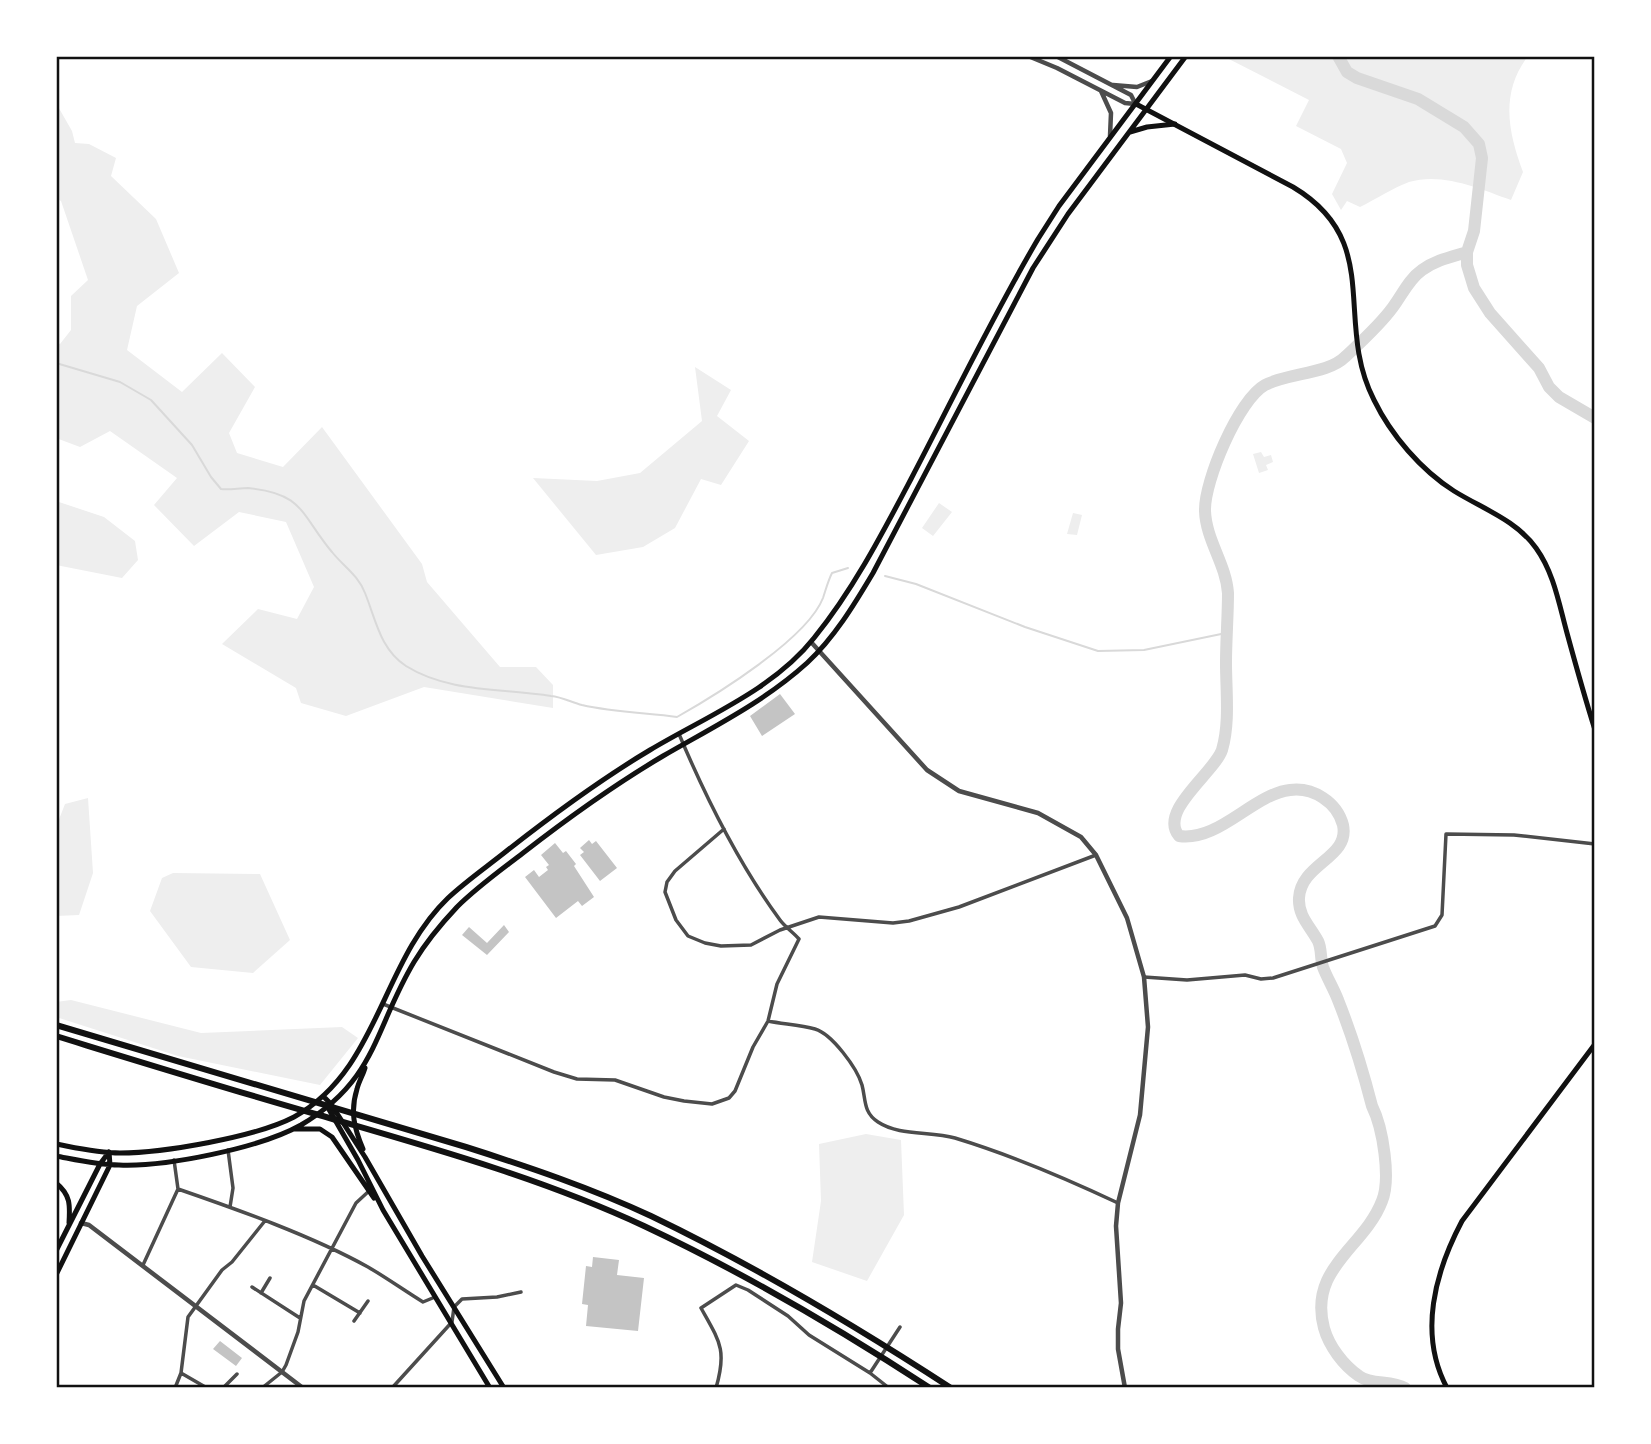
<svg xmlns="http://www.w3.org/2000/svg" width="1651" height="1444" viewBox="0 0 1651 1444" font-family="'Archivo Narrow',sans-serif">
<rect width="100%" height="100%" fill="#fff"/>
<path fill="#eee" d="M 1223,56 L 1528,56 C 1500,93 1508,132 1523,172 L 1511,200 C 1480,189 1443,172 1409,182 C 1393,188 1376,199 1360,207 L 1347,201 L 1341,210 L 1332,194 L 1347,163 L 1341,149 L 1296,126 L 1309,100 Z
M 56,103 L 72,131 L 75,143 L 89,144 L 116,158 L 111,176 L 156,219 L 179,273 L 137,306 L 127,350 L 182,392 L 222,353 L 255,387 L 229,433 L 237,453 L 283,467 L 322,427 L 422,564 L 427,582 L 500,667 L 536,667 L 553,685 L 553,708 L 424,687 L 346,716 L 301,703 L 296,688 L 222,644 L 258,609 L 297,619 L 314,587 L 286,522 L 239,512 L 194,546 L 154,505 L 177,478 L 110,431 L 80,447 L 56,438 L 56,342 L 60,344 L 71,330 L 71,296 L 88,280 L 61,201 L 56,198 Z
M 695,367 L 731,390 L 717,416 L 749,441 L 721,485 L 701,479 L 675,528 L 643,547 L 596,555 L 533,478 L 597,481 L 640,473 L 702,421 Z
M 1261,452 L 1264,457 L 1271,455 L 1273,462 L 1266,465 L 1268,470 L 1259,473 L 1253,454 Z
M 56,501 L 104,517 L 135,541 L 138,560 L 122,578 L 56,565 Z
M 939,503 L 952,512 L 933,536 L 922,528 Z
M 1073,513 L 1082,515 L 1077,535 L 1067,534 Z
M 88,798 L 93,873 L 79,915 L 56,916 L 56,827 L 65,804 Z
M 173,873 L 260,874 L 290,940 L 253,973 L 191,967 L 150,911 L 162,878 Z
M 71,1000 L 201,1033 L 342,1027 L 358,1038 L 320,1085 L 178,1056 L 56,1017 L 56,1002 Z
M 866,1134 L 901,1140 L 904,1215 L 867,1281 L 812,1262 L 821,1201 L 819,1144 Z"/>
<g fill="none" stroke-linecap="round" stroke-linejoin="round">
<path stroke="#d9d9d9" stroke-width="2" d="M 56,363 L 120,382 L 151,400 L 192,445 L 211,477 L 221,489 C 230,490 239,488 248,488 C 304,493 301,515 332,552 C 344,567 358,575 365,593 C 376,620 380,649 406,666 C 449,693 503,688 551,696 C 562,697 571,702 582,705 C 612,712 646,713 677,717 C 716,695 807,639 823,598 C 826,589 828,581 832,573 L 848,568
M 885,576 L 916,584 L 1025,627 L 1098,651 L 1144,650 L 1226,633"/>
<path stroke="#d9d9d9" stroke-width="12" d="M 1338,56 L 1347,72 L 1357,78 L 1418,99 L 1464,127 L 1479,144 L 1482,158 L 1474,231 L 1467,252 L 1467,265 L 1474,288 L 1490,313 L 1539,368 L 1549,387 L 1559,397 L 1595,418
M 1405,1388 C 1391,1380 1371,1385 1359,1376 C 1343,1365 1329,1346 1324,1328 C 1308,1268 1364,1248 1382,1201 C 1391,1179 1383,1128 1372,1106 C 1363,1071 1352,1035 1338,1000 C 1334,989 1327,978 1323,967 C 1320,958 1322,949 1318,941 C 1310,926 1298,916 1299,898 C 1301,863 1350,858 1343,825 C 1337,802 1313,787 1290,790 C 1253,794 1219,842 1179,836 C 1158,811 1214,773 1222,750 C 1230,723 1226,691 1226,663 C 1226,640 1228,616 1228,593 C 1226,564 1206,540 1205,511 C 1204,481 1239,399 1265,385 C 1288,373 1328,374 1345,357 C 1361,342 1380,325 1393,307 C 1402,295 1409,279 1422,270 C 1436,260 1451,257 1467,252"/>
</g>
<path fill="#c4c4c4" d="M 780,694 L 795,714 L 762,736 L 750,716 Z
M 589,840 L 592,844 L 596,841 L 617,868 L 600,881 L 580,855 L 584,852 L 580,848 Z
M 555,843 L 563,853 L 566,851 L 576,864 L 574,866 L 594,897 L 582,906 L 578,901 L 556,918 L 525,877 L 534,870 L 539,877 L 548,870 L 546,867 L 549,865 L 541,855 Z
M 504,925 L 509,932 L 487,955 L 462,935 L 469,927 L 487,943 Z
M 593,1257 L 619,1260 L 617,1275 L 644,1278 L 638,1331 L 586,1326 L 588,1305 L 582,1304 L 586,1266 L 592,1267 Z
M 220,1341 L 242,1358 L 236,1366 L 213,1349 Z"/>
<g fill="none" stroke-linecap="round" stroke-linejoin="round">
<path stroke="#4c4c4c" stroke-width="3.5" d="M 724,829 L 675,871 L 667,882 L 665,892 L 676,920 L 688,936 L 705,943 L 721,946 L 751,945 L 780,930 L 819,917 L 893,923 L 909,921 L 959,907 L 1096,855
M 1144,977 L 1187,980 L 1245,975 L 1261,979 L 1273,978 L 1435,926 L 1442,915 L 1446,834 L 1514,835 L 1595,844
M 383,1004 L 554,1072 L 577,1079 L 615,1080 L 664,1097 L 684,1101 L 712,1104 L 729,1098 L 735,1091 L 753,1047 L 768,1021 L 777,984 L 799,939 C 793,932 785,927 780,920 C 738,863 706,798 679,734
M 768,1021 C 783,1024 800,1025 815,1029 C 832,1034 857,1068 862,1085 C 866,1100 863,1112 878,1122 C 899,1136 930,1131 955,1138 C 1011,1155 1065,1178 1118,1203
M 228,1150 L 233,1188 L 230,1207
M 178,1189 C 239,1210 312,1236 368,1267 C 387,1278 405,1291 423,1302 L 435,1297
M 143,1265 L 178,1189 L 174,1160
M 313,1285 L 360,1313
M 252,1287 L 300,1318
M 261,1293 L 270,1278
M 354,1321 L 368,1301
M 181,1373 L 207,1388
M 870,1373 L 900,1327
M 175,1388 L 181,1373 L 188,1317 L 222,1270 L 232,1262 L 264,1222
M 223,1388 L 237,1374
M 262,1388 L 282,1372 L 286,1365 L 298,1332 L 304,1301 L 356,1203 L 369,1191
M 392,1388 L 452,1322 L 454,1307 L 462,1299 L 497,1297 L 521,1292
M 716,1388 C 727,1350 720,1342 701,1308 L 736,1285 L 748,1290 L 788,1316 L 809,1335 L 870,1373 L 889,1388"/>
<path stroke="#4c4c4c" stroke-width="4.5" d="M 1028,56 L 1057,68 L 1125,103 L 1135,104
M 1056,56 L 1131,95 L 1135,103
M 1113,85 L 1137,87 L 1152,81
M 1101,91 L 1111,113 L 1110,136
M 811,642 L 927,770 L 959,791 L 1038,813 L 1081,837 L 1096,855 L 1127,918 L 1144,977 L 1148,1027 L 1140,1115 L 1118,1203 L 1116,1226 L 1121,1303 L 1118,1329 L 1118,1349 L 1125,1388
M 81,1223 L 89,1225 L 303,1388"/>
<path stroke="#111" stroke-width="5" d="M 1136,104 L 1293,187 C 1385,242 1333,320 1374,400 C 1391,435 1421,470 1454,491 C 1483,509 1516,520 1536,548 C 1554,573 1559,604 1567,633 C 1576,666 1585,698 1595,730
M 1447,1388 C 1418,1334 1435,1272 1462,1221 L 1595,1044"/>
<path stroke="#111" stroke-width="5" d="M 1130,132 L 1147,127 L 1175,124
M 323,1096 L 331,1104 L 365,1157 L 422,1256 L 504,1388
M 327,1106 L 358,1160 L 383,1210 L 490,1388
M 294,1129 L 320,1129 L 332,1137 L 374,1198
M 56,1144 C 77,1148 98,1153 120,1153 C 163,1153 256,1137 294,1117 C 379,1070 381,962 448,898 C 465,882 485,868 504,853 C 551,816 598,781 650,750 C 705,717 773,690 814,638 C 853,590 882,534 911,479 C 953,399 992,317 1038,239 L 1059,206 L 1171,56
M 363,1149 C 354,1128 350,1111 357,1089 C 359,1081 363,1075 365,1068
M 56,1156 C 77,1160 98,1165 119,1165 C 166,1167 260,1148 301,1125 C 377,1080 374,1029 414,962 C 426,942 441,924 457,907 C 477,887 501,870 523,853 C 568,818 614,785 663,756 C 713,727 764,702 807,663 C 834,638 854,605 873,573 L 1033,268 L 1068,214 L 1186,56
M 56,1183 C 71,1195 70,1206 69,1223
M 56,1251 L 100,1164 L 109,1152
M 56,1275 L 110,1165 L 109,1152"/>
<path stroke="#111" stroke-width="6" d="M 56,1025 L 466,1147 C 529,1167 591,1188 651,1216 C 755,1266 854,1325 951,1388
M 56,1036 C 144,1063 231,1090 319,1115 C 429,1147 541,1178 644,1226 C 744,1273 838,1328 930,1388"/>
</g>
<rect width="1651" height="1444" fill="none" stroke="#ffffff" stroke-width="116"/>
<rect x="58" y="58" width="1535" height="1328" fill="none" stroke="#111" stroke-width="2.5"/>
</svg>
